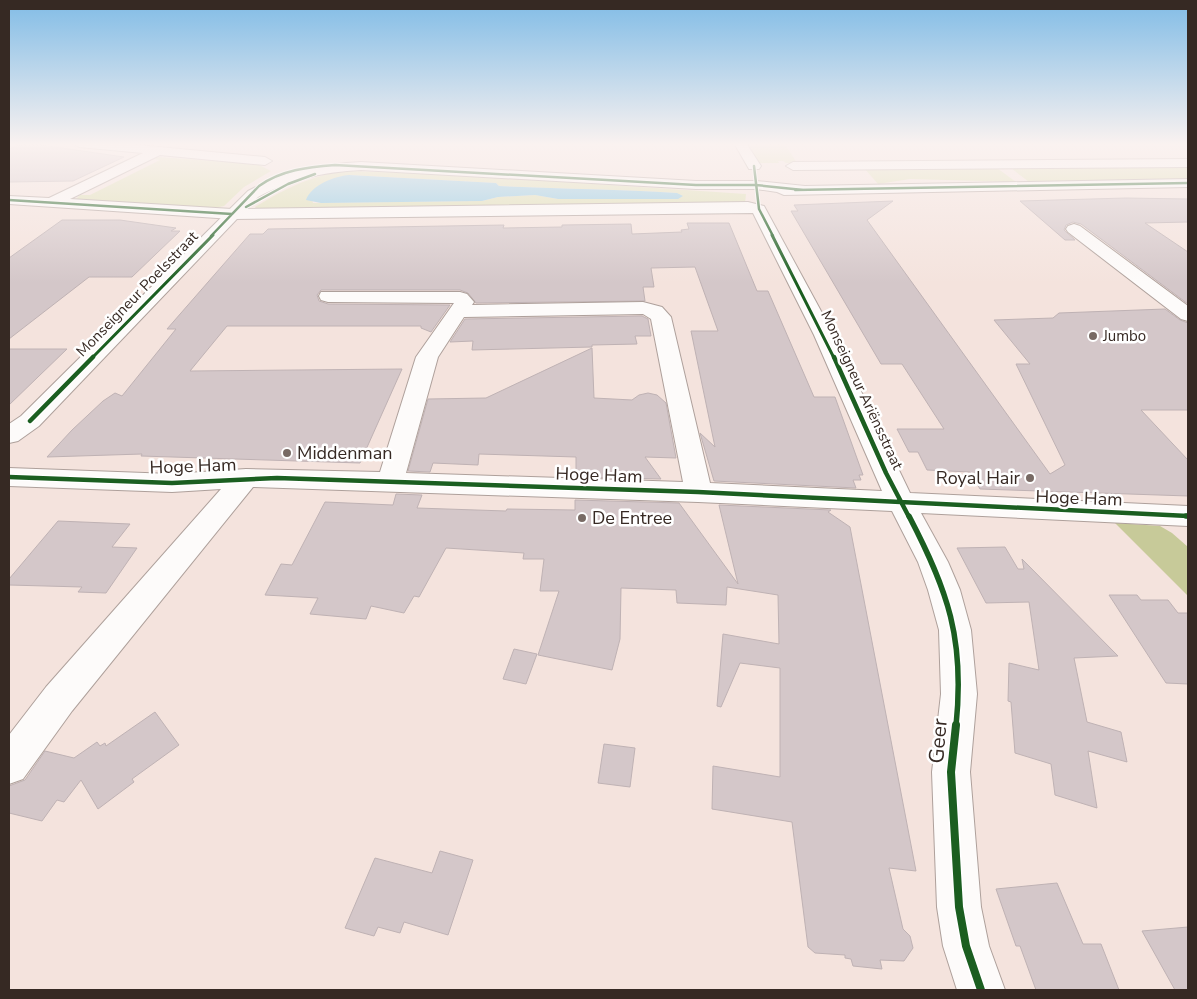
<svg xmlns="http://www.w3.org/2000/svg" width="1197" height="999" viewBox="0 0 1197 999" font-family="'Nunito Sans',sans-serif">
<rect width="100%" height="100%" fill="#f4e3dd"/>
<path fill="#dcdfb2" fill-rule="evenodd" d="M 745,143 L 784,143 L 797,163 L 786,163 L 783,161 L 778,161 L 779,163 L 757,163 Z
M 159,157 L 257,164 L 271,171 L 244,187 L 224,206 L 210,209 L 76,199 L 80,195 L 90,195 L 160,160 L 154,159 Z
M 1188,165 L 1188,179 L 1029,182 L 1011,168 Z
M 864,168 L 997,168 L 1016,182 L 910,179 L 878,184 Z
M 347,171 L 443,174 L 746,194 L 745,204 L 260,210 L 255,207 C 285,189 311,175 347,171 ZM 349,175 L 496,183 L 499,186 C 558,189 618,189 677,193 L 678,199 L 558,199 L 535,195 L 498,197 L 482,201 L 313,203 L 310,193 C 323,183 333,179 349,175 Z"/>
<path fill="#c7ca99" d="M 1115,523 L 1160,526 L 1172,533 L 1188,547 L 1188,596 Z"/>
<path fill="#87c7e4" d="M 349,175 L 496,183 L 499,186 C 558,189 618,189 677,193 L 683,196 L 678,199 L 558,199 L 535,195 L 498,197 L 482,201 L 321,203 L 306,200 C 311,185 335,176 349,175 Z"/>
<path fill="#d4c7c9" stroke="#bfb2b4" d="M 27,143 L 124,157 L 73,181 L 9,182 L 9,149 Z
M 1126,198 L 1188,199 L 1188,222 L 1145,223 L 1188,252 L 1188,304 L 1081,224 L 1073,222 L 1066,225 L 1064,230 L 1075,240 L 1065,240 L 1020,201 Z
M 893,201 L 867,220 L 1050,474 L 1065,465 L 1016,364 L 1030,364 L 994,320 L 1053,318 L 1059,313 L 1165,309 L 1180,320 L 1188,323 L 1188,410 L 1141,410 L 1188,460 L 1188,496 L 980,489 L 970,472 L 927,470 L 918,452 L 909,452 L 897,429 L 944,429 L 902,364 L 881,364 L 791,211 L 798,211 L 794,205 Z
M 62,220 L 120,220 L 176,228 L 171,231 L 180,231 L 132,277 L 89,277 L 9,339 L 9,258 Z
M 687,223 L 729,223 L 757,291 L 768,291 L 814,397 L 835,397 L 863,475 L 859,475 L 861,480 L 853,480 L 856,488 L 714,481 L 700,433 L 715,447 L 691,331 L 718,331 L 695,267 L 651,268 L 654,287 L 643,287 L 645,301 L 476,303 L 468,293 L 460,290 L 321,290 L 317,295 L 319,301 L 328,304 L 450,305 L 431,332 L 421,328 L 421,326 L 227,326 L 190,371 L 402,369 L 360,463 L 141,456 L 142,454 L 47,457 L 72,430 L 103,401 L 115,393 L 122,396 L 176,329 L 167,329 L 250,234 L 263,234 L 268,229 L 504,225 L 503,228 L 562,227 L 562,225 L 631,224 L 632,234 L 682,232 L 681,230 L 689,229 Z
M 642,316 L 648,319 L 651,336 L 635,336 L 637,344 L 592,345 L 592,347 L 472,350 L 473,341 L 450,342 L 465,319 Z
M 592,348 L 594,398 L 632,400 L 639,395 L 648,393 L 657,395 L 666,403 L 676,458 L 645,457 L 661,479 L 576,477 L 576,457 L 479,454 L 478,465 L 433,463 L 430,472 L 408,471 L 428,399 L 486,398 Z
M 9,349 L 67,349 L 9,405 Z
M 396,494 L 422,495 L 417,508 L 506,511 L 507,509 L 575,510 L 575,500 L 679,503 L 738,584 L 719,505 L 831,510 L 828,512 L 850,527 L 916,871 L 889,868 L 903,929 L 910,936 L 913,948 L 904,961 L 880,960 L 882,969 L 853,966 L 851,959 L 845,958 L 845,955 L 815,953 L 808,947 L 792,822 L 712,809 L 713,766 L 780,777 L 780,668 L 740,663 L 721,707 L 717,706 L 723,634 L 779,644 L 778,595 L 727,587 L 726,605 L 677,603 L 676,590 L 621,588 L 620,639 L 612,670 L 538,655 L 559,591 L 540,591 L 544,559 L 523,559 L 524,553 L 446,548 L 419,597 L 414,596 L 404,613 L 371,606 L 366,619 L 310,614 L 318,598 L 265,595 L 281,564 L 292,565 L 325,502 L 393,505 Z
M 58,521 L 130,524 L 112,547 L 137,548 L 106,593 L 78,592 L 82,587 L 9,585 L 9,579 Z
M 1005,547 L 1018,569 L 1024,569 L 1022,559 L 1118,656 L 1074,658 L 1087,722 L 1121,732 L 1127,762 L 1088,751 L 1097,808 L 1055,795 L 1051,764 L 1015,753 L 1011,702 L 1008,701 L 1009,663 L 1039,670 L 1029,602 L 986,603 L 957,548 Z
M 1109,595 L 1137,595 L 1141,600 L 1168,600 L 1178,613 L 1188,613 L 1188,684 L 1166,683 Z
M 514,649 L 537,654 L 526,684 L 503,679 Z
M 155,712 L 179,745 L 132,779 L 134,782 L 98,809 L 81,780 L 64,802 L 57,800 L 42,821 L 9,813 L 9,786 L 25,780 L 45,751 L 74,758 L 97,742 L 100,746 L 105,743 L 106,746 Z
M 604,744 L 635,748 L 630,787 L 598,783 Z
M 440,851 L 473,860 L 448,935 L 404,922 L 400,933 L 378,927 L 374,936 L 345,928 L 375,858 L 432,873 Z
M 1057,883 L 1083,944 L 1101,944 L 1119,990 L 1036,990 L 1020,946 L 1016,946 L 996,889 Z
M 1188,927 L 1188,990 L 1175,990 L 1142,931 Z"/>
<g fill="none" stroke-linecap="round" stroke-linejoin="round">
<defs>
<path id="minor" d="M 73,143 L 117,143 L 265,157 L 272,161 L 265,165 L 160,155 L 70,199 L 232,209 L 748,202 L 764,206 L 834,335 L 910,493 L 1188,506 L 1188,526 L 921,513 L 948,562 L 960,590 L 971,630 L 977,694 L 970,772 L 981,907 L 989,946 L 1005,990 L 957,990 L 943,946 L 937,907 L 932,772 L 941,694 L 939,630 L 928,590 L 918,562 L 892,511 L 698,502 L 253,487 L 72,711 L 23,779 L 9,784 L 9,735 L 46,687 L 221,489 L 172,492 L 9,486 L 9,468 L 172,474 L 246,469 L 380,472 L 416,357 L 454,303 L 328,302 L 321,300 L 319,296 L 321,292 L 460,292 L 467,294 L 474,302 L 472,305 L 643,302 L 662,307 L 671,317 L 710,483 L 882,491 L 814,335 L 753,213 L 232,219 L 9,204 L 9,196 L 49,198 L 143,153 L 79,147 ZM 643,314 L 651,319 L 683,482 L 406,473 L 438,357 L 464,317 Z
M 734,143 L 746,143 L 761,166 L 759,169 L 749,169 Z
M 1188,159 L 1188,167 L 793,170 L 786,166 L 793,162 Z
M 1074,224 L 1080,226 L 1188,306 L 1188,321 L 1181,319 L 1068,232 L 1066,229 L 1068,226 Z"/>
<path id="major" d="M 361,162 L 696,181 L 756,181 L 805,186 L 1188,179 L 1188,187 L 784,195 L 777,192 L 756,189 L 696,189 L 361,170 C 323,172 291,179 258,197 L 39,426 L 18,441 L 9,443 L 9,424 L 21,416 L 248,191 C 284,172 320,164 361,162 Z"/>
</defs>
<use href="#minor" stroke="#aea09b" stroke-width="2"/>
<use href="#major" stroke="#aea09b" stroke-width="2"/>
<use href="#minor" fill="#fdfbfa" fill-rule="evenodd"/>
<use href="#major" fill="#fdfbfa" fill-rule="evenodd"/>
<defs>
<path id="cycleway-far4" d="M 754,166 L 759,209 L 773,236
M 795,190 L 1188,183
M 9,200 L 232,214
M 246,207 L 288,184 L 315,174
M 211,236 L 259,186 C 281,170 308,167 335,165 L 696,185 L 756,185 L 803,190"/>
<path id="cycleway-far3" d="M 772,235 L 834,358
M 92,358 L 213,235"/>
<path id="cycleway-far2" d="M 834,357 L 886,473 L 909,517
M 30,421 L 93,357
M 9,477 L 172,483 L 277,478 L 698,492 L 1188,516"/>
<path id="cycleway-far1" d="M 909,516 C 948,591 965,639 956,726
M 1186,516 L 1188,516"/>
<path id="cycleway" d="M 956,725 L 951,772 L 959,907 L 966,946 L 981,990"/>
</defs>
<use href="#cycleway-far4" stroke="#fff" stroke-width="4.5"/>
<use href="#cycleway-far3" stroke="#fff" stroke-width="5"/>
<use href="#cycleway-far2" stroke="#fff" stroke-width="7"/>
<use href="#cycleway-far1" stroke="#fff" stroke-width="9"/>
<use href="#cycleway" stroke="#fff" stroke-width="11"/>
<use href="#cycleway-far4" stroke="#1b5e20" stroke-width="2.5"/>
<use href="#cycleway-far3" stroke="#1b5e20" stroke-width="3"/>
<use href="#cycleway-far2" stroke="#1b5e20" stroke-width="4.5"/>
<use href="#cycleway-far1" stroke="#1b5e20" stroke-width="5.5"/>
<use href="#cycleway" stroke="#1b5e20" stroke-width="8"/>
</g>
<linearGradient id="sky" x2="0" y2="1"><stop stop-color="#81bce6"/><stop offset="0.51" stop-color="#faf2f0"/><stop offset="1" stop-color="#faf2f0" stop-opacity="0"/></linearGradient>
<rect width="1197" height="283" fill="url(#sky)"/>
<g fill="#786a64" stroke="#fff" stroke-width="2">
<circle cx="1093" cy="336" r="5"/>
<circle cx="287" cy="453" r="5"/>
<circle cx="1030" cy="478" r="5"/>
<circle cx="582" cy="518" r="5"/>
</g>
<g text-anchor="middle" dominant-baseline="central" stroke-width="5" stroke-linejoin="round" paint-order="stroke">
<g font-size="15" fill="#362923" stroke="#fff">
<text transform="translate(137 294) rotate(-46)">Monseigneur Poelsstraat</text>
<text transform="translate(862 390) rotate(65)">Monseigneur Ariënsstraat</text>
</g>
<g font-size="15" fill="#362923" stroke="#fff" text-anchor="start">
<text x="1103" y="336">Jumbo</text>
</g>
<g font-size="18" fill="#362923" stroke="#fff" text-anchor="start">
<text x="297" y="453">Middenman</text>
<text x="1020" y="478" text-anchor="end">Royal Hair</text>
<text x="592" y="518">De Entree</text>
</g>
<g font-size="18" fill="#362923" stroke="#fff">
<text transform="translate(193 466) rotate(-2)">Hoge Ham</text>
<text transform="translate(599 475) rotate(2)">Hoge Ham</text>
<text transform="translate(1079 498) rotate(2)">Hoge Ham</text>
</g>
<g font-size="21" fill="#362923" stroke="#fff">
<text transform="translate(938 741) rotate(-85)">Geer</text>
</g>
</g>
<rect width="1197" height="999" fill="none" stroke="#362923" stroke-width="20"/>
</svg>
